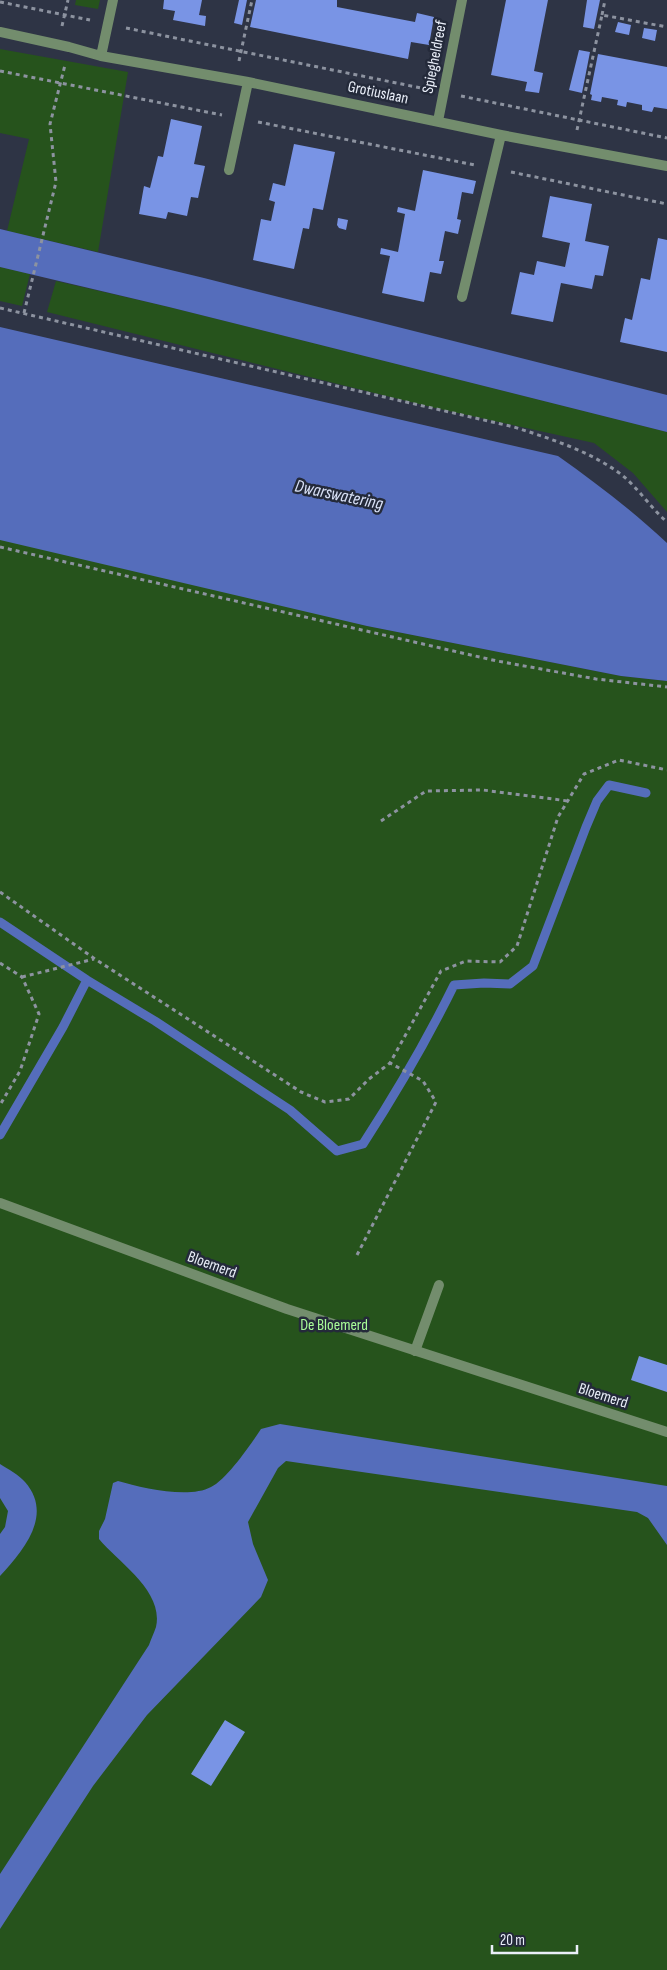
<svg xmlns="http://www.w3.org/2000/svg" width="667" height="1970" viewBox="0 0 667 1970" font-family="'Sofia Sans Condensed',sans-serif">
<rect width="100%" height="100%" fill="#2e3445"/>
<path fill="#26531c" d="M 76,0 L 100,0 L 98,9 L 75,5 Z
M 0,49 L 128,72 L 98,252 L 7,231 L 29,139 L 0,133 Z
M 0,267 L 30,274 L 22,306 L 0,301 Z
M 56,281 L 169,307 L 667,432 L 667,512 L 633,473 L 594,443 L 435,408 L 47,312 Z
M 0,533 L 367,626 L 621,676 L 667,681 L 667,1970 L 0,1970 Z"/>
<path fill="#556dbb" d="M 0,229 L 204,278 L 667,395 L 667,432 L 169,307 L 0,267 Z
M 0,327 L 558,456 C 596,483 633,511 667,543 L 667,681 L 621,676 L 367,626 L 0,540 Z
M 280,1424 L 667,1486 L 667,1545 L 648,1518 L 637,1512 L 286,1461 L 278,1468 L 248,1522 L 253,1544 L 268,1580 L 261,1597 L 147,1715 L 93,1786 L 0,1929 L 0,1874 L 149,1645 C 151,1639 154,1633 156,1627 C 164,1591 119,1563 99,1539 L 99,1531 L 105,1519 L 113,1483 L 118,1481 C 142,1488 189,1499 211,1487 C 227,1479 251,1444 261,1429 Z
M 0,1464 C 8,1469 19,1475 25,1482 C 54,1515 23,1551 0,1576 L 0,1534 L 5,1527 L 8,1511 L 0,1498 Z"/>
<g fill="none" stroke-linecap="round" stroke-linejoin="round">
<path stroke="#556dbb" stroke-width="9" d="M 0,922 L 87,980 L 155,1021 L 290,1110 L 337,1151 L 363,1144 C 396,1093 427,1040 454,985 L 484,983 L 510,984 L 533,966 L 586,827 L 597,801 L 609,785 L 646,793
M 0,1135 L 63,1027 L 87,980"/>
</g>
<path fill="#7994e5" d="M 164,0 L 202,0 L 199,15 L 206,16 L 205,26 L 173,20 L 175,11 L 163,9 Z
M 239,0 L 247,0 L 242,25 L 234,23 Z
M 256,0 L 337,0 L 337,7 L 415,22 L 417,13 L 434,17 L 429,45 L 411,42 L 408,59 L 250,27 Z
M 506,0 L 548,0 L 534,71 L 543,73 L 539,93 L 525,91 L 527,82 L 491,75 Z
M 587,0 L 600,0 L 594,29 L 583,27 Z
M 618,22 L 631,25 L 629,35 L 615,32 Z
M 644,28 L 657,30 L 655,41 L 642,38 Z
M 579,50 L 590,52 L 582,93 L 569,90 Z
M 598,54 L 667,67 L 667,109 L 654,107 L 652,112 L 642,110 L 642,105 L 627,102 L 626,107 L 617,105 L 618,100 L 602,97 L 601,102 L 591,100 L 592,95 L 590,94 Z
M 171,119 L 202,126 L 194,164 L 205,166 L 198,198 L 191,197 L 187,216 L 168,212 L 166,219 L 139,214 L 144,186 L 150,188 L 158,156 L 163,157 Z
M 294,144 L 335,152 L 323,210 L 313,208 L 309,229 L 303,228 L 294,269 L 253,260 L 261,219 L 271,221 L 275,202 L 269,200 L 273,183 L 285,186 Z
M 423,170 L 476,181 L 473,194 L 462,192 L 457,219 L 461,220 L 458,234 L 445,231 L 439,261 L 444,261 L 441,274 L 430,272 L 424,302 L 382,293 L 390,256 L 380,254 L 381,248 L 398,252 L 405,214 L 397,212 L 398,207 L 415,211 Z
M 550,196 L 592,204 L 585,241 L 609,246 L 603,276 L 595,275 L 592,289 L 561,283 L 553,322 L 511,314 L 520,272 L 534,275 L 537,261 L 565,267 L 570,243 L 542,237 Z
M 338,218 L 348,220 L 346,230 L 339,228 L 337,225 Z
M 658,238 L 667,240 L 667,352 L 620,342 L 625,318 L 632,320 L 641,278 L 650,280 Z
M 639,1356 L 667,1365 L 667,1392 L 631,1380 Z
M 225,1720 L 245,1732 L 211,1786 L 191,1774 Z"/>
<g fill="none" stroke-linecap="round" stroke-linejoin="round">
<path stroke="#8d93a0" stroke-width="3" stroke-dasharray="4 4" stroke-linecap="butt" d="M 0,2 L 90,20
M 602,15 L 605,0
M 62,26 L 68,0
M 126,28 L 426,89
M 239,61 L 252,0
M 0,71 L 222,115
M 461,96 L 667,138
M 258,122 L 475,165
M 577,130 L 602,15 L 667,27
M 511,172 L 667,204
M 0,308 L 514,427 C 551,439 590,451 622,475 C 638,488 651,508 667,522
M 24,313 L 56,182 L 50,124 L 65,65
M 0,547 L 497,661 L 596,679 L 667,687
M 381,821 L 426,791 L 483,790 L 568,801
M 0,892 L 95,959 L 301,1092 L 325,1102 L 349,1099 L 369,1079 L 390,1063 L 441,971 L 466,961 L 500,962 L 517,946 L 558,817 L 584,774 L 619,760 L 667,770
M 0,963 L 22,977 L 39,1014 L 20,1071 L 0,1105
M 22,977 L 94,959
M 357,1255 L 436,1102 L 423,1081 L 390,1063"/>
<path stroke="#738d6d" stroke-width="10" d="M 415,1351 L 439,1285"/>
<path stroke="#738d6d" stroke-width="10" d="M 0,32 L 69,47 L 101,56 L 248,82 L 501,135 L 667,166
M 101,56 L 113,0
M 438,121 L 462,0
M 229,170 L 248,82
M 462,297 L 501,135
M 0,1203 L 287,1309 L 667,1432"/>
</g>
<g text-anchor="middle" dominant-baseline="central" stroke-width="5" stroke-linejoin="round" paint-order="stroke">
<g font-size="16" fill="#eaeff9" stroke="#242a3a">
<text transform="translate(435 57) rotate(-79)">Spiegheldreef</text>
<text transform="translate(378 93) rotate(12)">Grotiuslaan</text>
<text transform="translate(212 1265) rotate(20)">Bloemerd</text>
<text transform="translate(603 1396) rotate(18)">Bloemerd</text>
</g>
<g font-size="16" fill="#a9fc98" stroke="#242a3a">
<text x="334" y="1325">De Bloemerd</text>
</g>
<g font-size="18" font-style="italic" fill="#d9e1f7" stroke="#242a3a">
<text transform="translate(339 495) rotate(12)">Dwarswatering</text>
</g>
</g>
<path d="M492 1945v8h85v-8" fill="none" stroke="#eaeff9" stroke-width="2.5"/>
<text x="500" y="1945" font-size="15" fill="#eaeff9" stroke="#242a3a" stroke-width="4" paint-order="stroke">20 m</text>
</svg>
